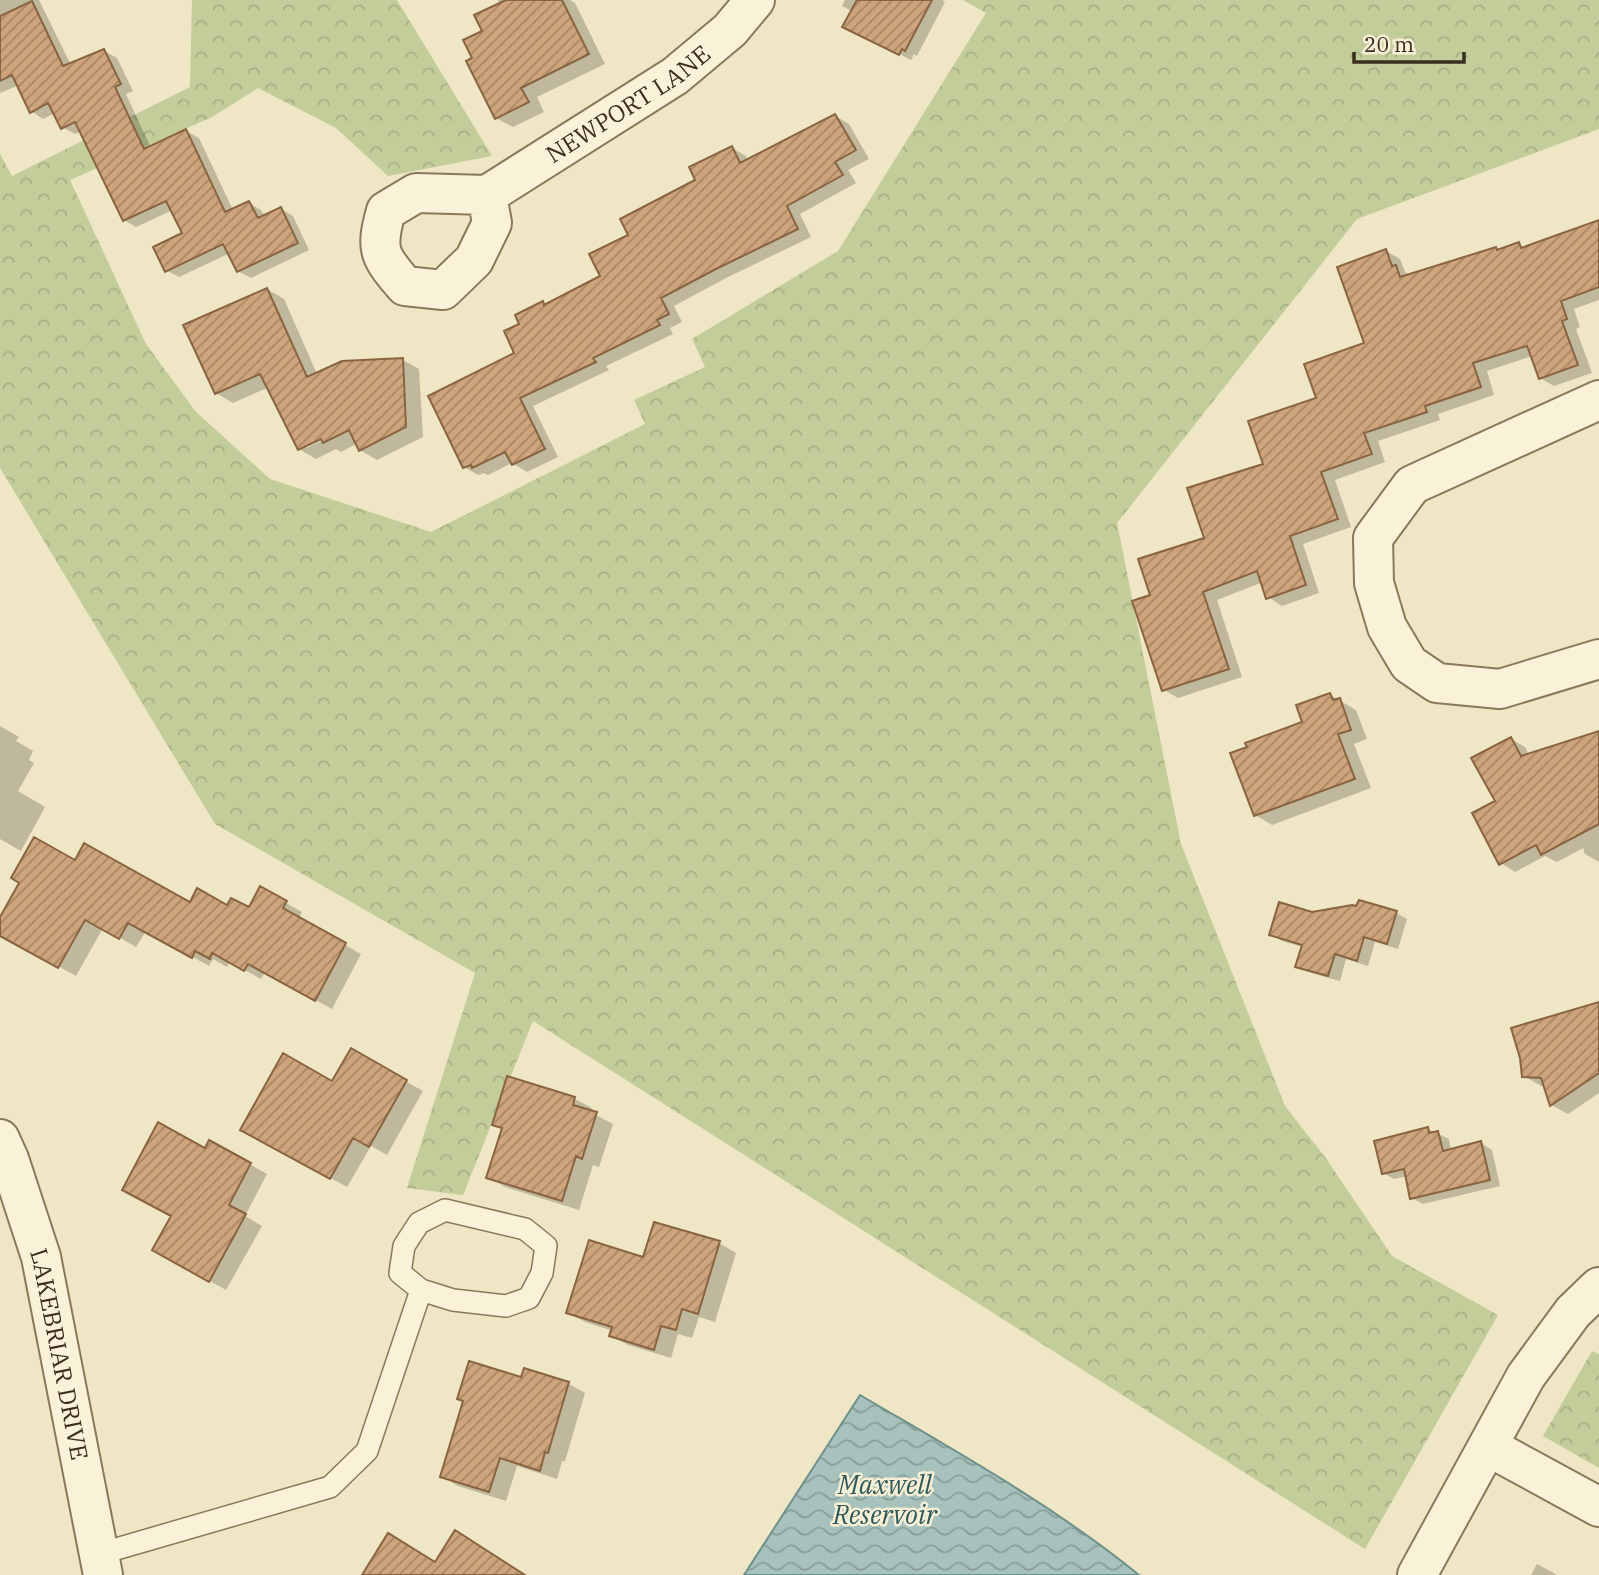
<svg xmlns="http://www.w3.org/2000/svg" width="1599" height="1575" viewBox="0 0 1599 1575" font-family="'IBM Plex Serif',serif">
<defs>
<pattern id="park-crowns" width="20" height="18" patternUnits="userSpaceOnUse" patternTransform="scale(1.75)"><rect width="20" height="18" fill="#c2cd99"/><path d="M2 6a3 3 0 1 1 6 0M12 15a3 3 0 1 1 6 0" fill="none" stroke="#a7b083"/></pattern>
<pattern id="water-waves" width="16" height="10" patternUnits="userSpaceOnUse" patternTransform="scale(1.75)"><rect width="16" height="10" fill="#a7c2bc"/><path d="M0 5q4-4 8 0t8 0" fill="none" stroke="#899e98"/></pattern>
<pattern id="building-hatch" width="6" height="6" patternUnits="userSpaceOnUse" patternTransform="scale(1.75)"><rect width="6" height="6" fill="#cda47b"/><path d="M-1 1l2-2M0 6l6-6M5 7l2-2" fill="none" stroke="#a78664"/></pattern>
</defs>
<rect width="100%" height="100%" fill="#efe6c5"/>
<path fill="url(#park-crowns)" d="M 192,0 L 397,0 L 492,156 L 388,176 L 336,128 L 258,88 L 212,117 L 70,180 L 146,344 L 196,412 L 270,479 L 431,532 L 645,424 L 634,400 L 705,367 L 692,339 L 838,251 L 986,13 L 963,0 L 1599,0 L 1599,129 L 1357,219 L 1117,523 L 1181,844 L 1285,1106 L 1325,1157 L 1392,1256 L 1498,1315 L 1365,1549 L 533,1021 L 463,1195 L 407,1188 L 475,973 L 215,824 L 0,468 L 0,154 L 12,176 L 190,87 Z
M 1592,1351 L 1599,1354 L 1599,1468 L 1543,1436 Z"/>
<path fill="url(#water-waves)" stroke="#6d918b" stroke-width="2" d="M 860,1395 C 955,1451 1053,1505 1139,1575 L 744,1575 Z"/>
<path fill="#0003" fill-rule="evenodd" d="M 0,0 L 39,0 L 71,65 L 104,51 L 117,58 L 133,91 L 126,94 L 151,148 L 186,131 L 199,138 L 233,210 L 249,203 L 261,210 L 265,217 L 281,209 L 293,216 L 309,250 L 251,278 L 238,271 L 230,253 L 179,277 L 166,270 L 184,234 L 173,210 L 136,227 L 124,220 L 81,131 L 75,134 L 62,127 L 55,113 L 43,119 L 31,111 L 19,85 L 0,93 Z
M 498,0 L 570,0 L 575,3 L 605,64 L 537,97 L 544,112 L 513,127 L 496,118 L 475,59 L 485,32 L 500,5 Z
M 845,0 L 942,0 L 945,2 L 917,56 L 914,54 L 911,60 L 856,32 L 853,12 L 842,6 Z
M 835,116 L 849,124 L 869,159 L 848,170 L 856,183 L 800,214 L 811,237 L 728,277 L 674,306 L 682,322 L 670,328 L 673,334 L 606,366 L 609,370 L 533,406 L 558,457 L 527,472 L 512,463 L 488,475 L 484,473 L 478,475 L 464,467 L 517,354 L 522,325 L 543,303 L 547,306 L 602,277 L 630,236 L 698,181 L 732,148 L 746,156 L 748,161 Z
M 1599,221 L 1599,300 L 1574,309 L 1580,327 L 1576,329 L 1592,373 L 1554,386 L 1540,378 L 1532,356 L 1487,371 L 1494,395 L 1438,414 L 1440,420 L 1378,441 L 1385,462 L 1335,480 L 1351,527 L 1303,544 L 1319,593 L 1282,606 L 1268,597 L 1263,582 L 1217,600 L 1242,677 L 1178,698 L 1164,690 L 1152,596 L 1206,539 L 1318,399 L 1366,344 L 1386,251 L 1400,259 L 1405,272 L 1410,275 L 1495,249 L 1499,251 L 1519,244 L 1525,248 Z
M 267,289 L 284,299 L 317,374 L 403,360 L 419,369 L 423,437 L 377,460 L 360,450 L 356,444 L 341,452 L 336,449 L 316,459 L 299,449 L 269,387 L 233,403 L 216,393 ZM 328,434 L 330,437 L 306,448 L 306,444 Z
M 1330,695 L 1356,710 L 1367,739 L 1354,744 L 1371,788 L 1272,825 L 1255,815 L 1250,748 L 1304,723 Z
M 0,726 L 19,737 L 16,741 L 33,751 L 29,760 L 34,763 L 18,791 L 45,807 L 21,851 L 0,839 Z
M 1599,735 L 1599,862 L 1585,854 L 1583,848 L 1557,862 L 1545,856 L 1515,872 L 1501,863 L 1497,801 L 1511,739 L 1525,747 L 1529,755 Z
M 76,862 L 191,904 L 250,910 L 261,889 L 302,912 L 299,919 L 361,954 L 332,1009 L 265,972 L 261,979 L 230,962 L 227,967 L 213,959 L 209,966 L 146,931 L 136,947 L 103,928 L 76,976 L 0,934 L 0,920 Z
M 1396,913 L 1407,919 L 1398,949 L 1375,942 L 1368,966 L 1346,959 L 1340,981 L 1308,972 L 1297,966 L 1303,947 L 1282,941 L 1271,934 L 1312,914 Z
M 1599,1003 L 1599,1093 L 1568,1114 L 1551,1105 L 1546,1086 L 1541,1086 L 1524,1076 Z
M 351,1051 L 423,1091 L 387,1155 L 371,1146 L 347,1187 L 242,1129 L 333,1084 Z
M 508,1078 L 575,1099 L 592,1108 L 590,1112 L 613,1124 L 599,1167 L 593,1165 L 579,1210 L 505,1187 L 488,1177 L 503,1129 L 494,1124 Z
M 1428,1129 L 1449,1139 L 1451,1150 L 1481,1143 L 1492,1150 L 1500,1186 L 1423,1204 L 1412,1198 L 1407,1176 L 1394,1179 L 1383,1173 Z
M 210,1142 L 267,1174 L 245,1216 L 262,1226 L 226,1290 L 154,1250 Z
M 656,1224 L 719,1243 L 736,1253 L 715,1322 L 699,1317 L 692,1338 L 678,1334 L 671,1358 L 628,1345 L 611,1335 L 613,1331 L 585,1322 L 568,1313 L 645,1259 Z
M 525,1370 L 569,1384 L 585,1393 L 565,1461 L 562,1461 L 557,1479 L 517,1466 L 506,1501 L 458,1486 L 442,1476 L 465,1401 L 522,1379 Z
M 1537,1564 L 1548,1570 L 1557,1575 L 1531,1575 Z"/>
<path fill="url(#building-hatch)" stroke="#896440" stroke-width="2" d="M 506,0 L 562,0 L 589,54 L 521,88 L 529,102 L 495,119 L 466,61 L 472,58 L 463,40 L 482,31 L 474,15 Z
M 857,0 L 932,0 L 905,51 L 902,49 L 899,55 L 842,27 Z
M 32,1 L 63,66 L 104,49 L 121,84 L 115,87 L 144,149 L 186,129 L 225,212 L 249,201 L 258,218 L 281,207 L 298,243 L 237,272 L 223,244 L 165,272 L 153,247 L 182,233 L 166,201 L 123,221 L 75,122 L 61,129 L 48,103 L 30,113 L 12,75 L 0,81 L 0,16 Z
M 835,114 L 856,150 L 835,162 L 843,175 L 787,206 L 798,229 L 714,270 L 661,298 L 669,314 L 657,320 L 660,325 L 593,358 L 596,362 L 520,398 L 545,449 L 512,465 L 505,452 L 472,468 L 471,465 L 463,468 L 428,396 L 514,353 L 504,331 L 519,324 L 515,315 L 543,301 L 544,305 L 600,276 L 589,254 L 628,235 L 620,219 L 695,180 L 689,167 L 732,146 L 740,163 Z
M 1599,220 L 1599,287 L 1561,301 L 1567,319 L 1562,321 L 1578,365 L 1539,379 L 1527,346 L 1473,363 L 1481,387 L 1425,406 L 1427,412 L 1364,433 L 1372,454 L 1321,472 L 1338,519 L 1290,536 L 1306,585 L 1266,599 L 1257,571 L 1203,592 L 1229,669 L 1162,691 L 1132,601 L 1150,595 L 1138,559 L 1204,538 L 1187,488 L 1263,464 L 1248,421 L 1316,398 L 1304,364 L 1364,343 L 1337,267 L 1386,249 L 1392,266 L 1396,265 L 1400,277 L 1496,247 L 1497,250 L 1519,242 L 1521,248 Z
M 267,288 L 307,377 L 342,361 L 403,358 L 406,427 L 359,451 L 349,430 L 323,443 L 321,439 L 298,450 L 260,374 L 215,394 L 183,325 Z
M 1330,693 L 1333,700 L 1340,698 L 1351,730 L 1338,734 L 1355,779 L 1254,816 L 1230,753 L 1247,747 L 1245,743 L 1302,722 L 1296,705 Z
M 1599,731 L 1599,824 L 1541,855 L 1536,845 L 1499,865 L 1472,813 L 1495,801 L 1471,758 L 1511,737 L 1521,756 Z
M 34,837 L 75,860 L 84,843 L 190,902 L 197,888 L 227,905 L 231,898 L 249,907 L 260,886 L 287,901 L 283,908 L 346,943 L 315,1001 L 248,964 L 244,971 L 212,953 L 210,959 L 195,951 L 192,958 L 128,923 L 119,939 L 85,920 L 58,968 L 0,936 L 0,917 L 19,883 L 11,878 Z
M 1359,900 L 1397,911 L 1387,944 L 1364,937 L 1357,961 L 1335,954 L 1328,976 L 1295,967 L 1302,945 L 1269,935 L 1279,902 L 1312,912 L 1352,905 L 1356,906 Z
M 1599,1002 L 1599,1073 L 1550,1106 L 1541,1078 L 1522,1077 L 1520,1058 L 1511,1028 Z
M 351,1048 L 407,1080 L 369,1147 L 353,1138 L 330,1179 L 240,1130 L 283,1053 L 332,1081 Z
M 507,1076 L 575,1097 L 573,1105 L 597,1112 L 582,1159 L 576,1156 L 562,1201 L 486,1178 L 502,1128 L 492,1125 Z
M 158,1122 L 205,1148 L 209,1140 L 251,1163 L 229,1205 L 246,1214 L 209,1282 L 152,1250 L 171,1216 L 122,1190 Z
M 1428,1127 L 1429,1133 L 1438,1131 L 1443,1151 L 1481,1141 L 1490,1180 L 1410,1199 L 1404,1169 L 1382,1174 L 1374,1141 Z
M 654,1222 L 720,1241 L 698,1314 L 682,1309 L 676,1330 L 661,1326 L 654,1350 L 609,1336 L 612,1327 L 566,1313 L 589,1240 L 643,1257 Z
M 469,1361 L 521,1377 L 524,1368 L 569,1382 L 548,1453 L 545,1452 L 540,1471 L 500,1458 L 489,1492 L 440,1477 L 463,1401 L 457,1399 Z
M 455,1530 L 525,1575 L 362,1575 L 388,1533 L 435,1562 Z"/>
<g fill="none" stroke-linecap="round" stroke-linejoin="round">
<defs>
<path id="lane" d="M 99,1554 L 330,1487 L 367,1451 L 421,1290 L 453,1300 L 506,1306 L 529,1298 L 542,1273 L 546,1246 L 525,1229 L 445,1210 L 419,1223 L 404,1246 L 400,1273 L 421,1290"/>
<g id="street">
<path id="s1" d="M 487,195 L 492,223 L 474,260 L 443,290 L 405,286 C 379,256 375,250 386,211 L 416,193 L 487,195 L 675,76 L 730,30 L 755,0"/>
<path d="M 1599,400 L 1412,485 L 1373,538 L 1374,583 L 1387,627 L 1409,664 L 1437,683 L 1500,689 L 1599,659"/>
<path id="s2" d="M 0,1139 L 9,1159 L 41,1257 L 103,1575"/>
<path d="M 1489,1447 L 1599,1507"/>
<path d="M 1417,1575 L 1526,1376 L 1573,1312 L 1599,1287"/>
</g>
</defs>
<use href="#lane" stroke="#8a785b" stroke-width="24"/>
<use href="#street" stroke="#8a785b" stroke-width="42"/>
<use href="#lane" stroke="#f9f2d8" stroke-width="21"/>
<use href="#street" stroke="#f9f2d8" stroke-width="38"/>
</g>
<g text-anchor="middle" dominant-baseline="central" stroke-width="5" stroke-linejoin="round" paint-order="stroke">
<g font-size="24" fill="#3a2e1f" stroke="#f6efd5">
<text stroke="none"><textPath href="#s1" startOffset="508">NEWPORT LANE</textPath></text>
<text stroke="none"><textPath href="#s2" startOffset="224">LAKEBRIAR DRIVE</textPath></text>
</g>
<g font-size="26" font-style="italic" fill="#2e595a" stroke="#f6efd5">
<text x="885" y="1484">Maxwell<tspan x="885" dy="30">Reservoir</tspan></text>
</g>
</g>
<path d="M1354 52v10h110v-10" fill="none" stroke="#3a2e1f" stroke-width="3.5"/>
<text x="1364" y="52" font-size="21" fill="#3a2e1f" stroke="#f6efd5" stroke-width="5" paint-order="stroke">20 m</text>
</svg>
